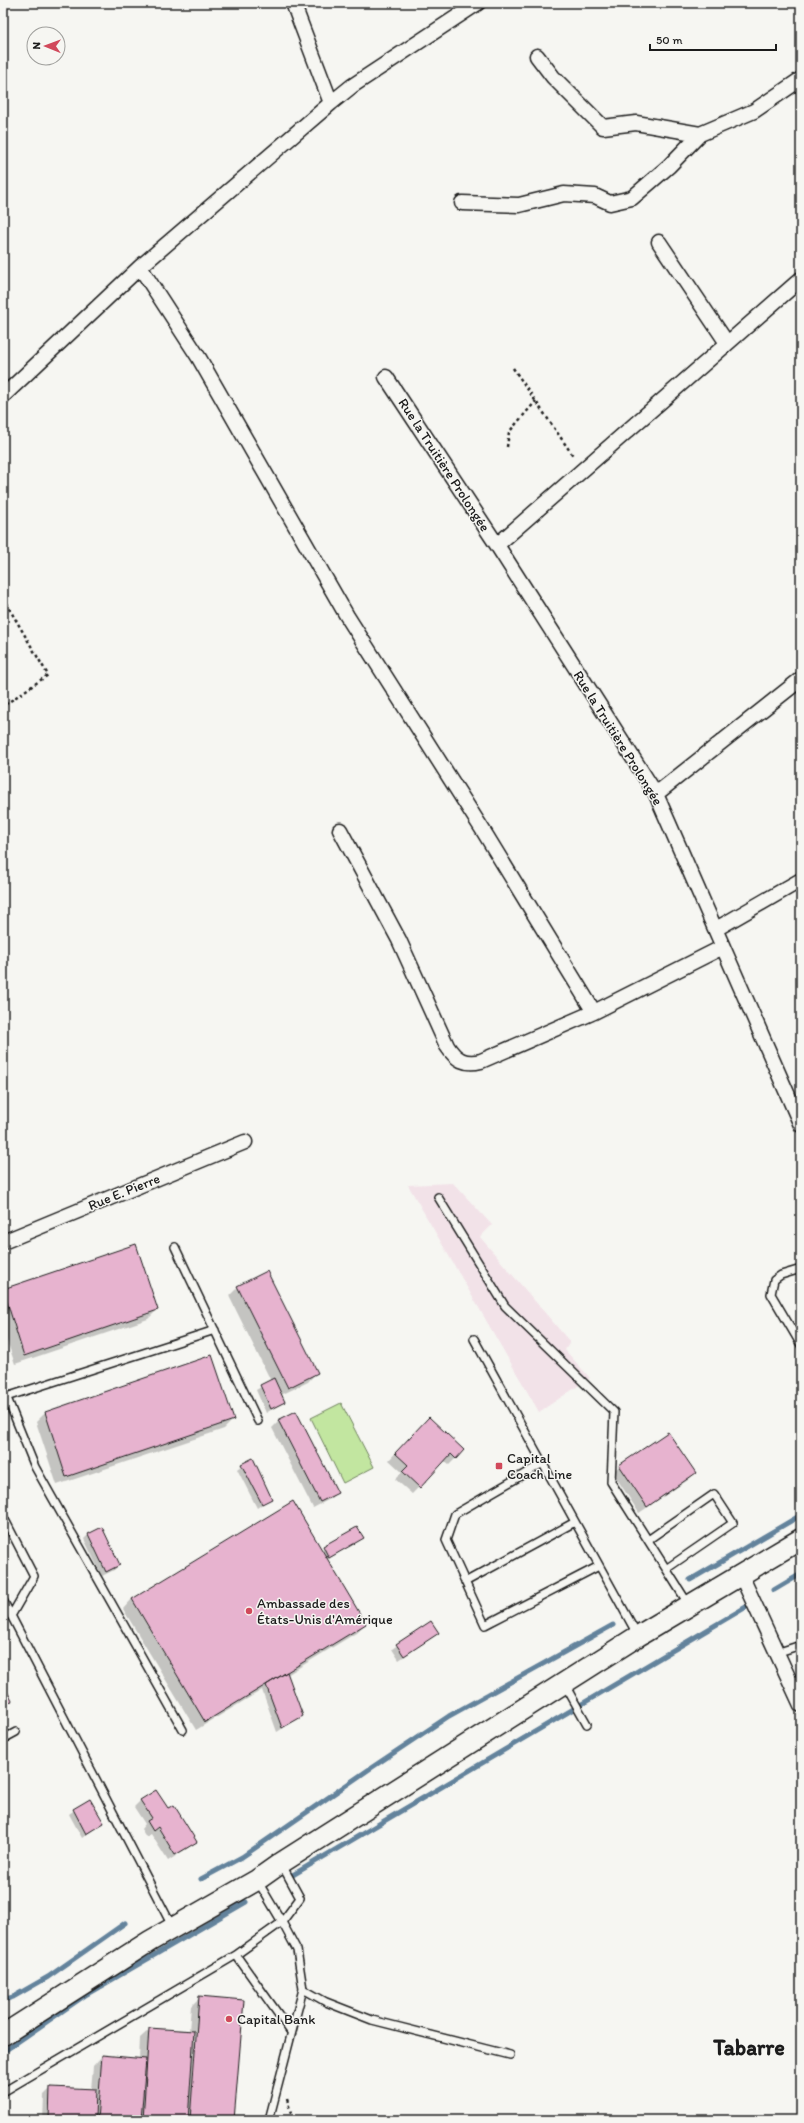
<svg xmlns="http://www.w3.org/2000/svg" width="804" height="2123" viewBox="0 0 804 2123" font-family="Itim,sans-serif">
<rect width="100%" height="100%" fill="#f6f6f2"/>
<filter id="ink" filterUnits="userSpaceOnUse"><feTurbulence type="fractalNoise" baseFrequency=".025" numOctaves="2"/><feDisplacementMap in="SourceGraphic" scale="8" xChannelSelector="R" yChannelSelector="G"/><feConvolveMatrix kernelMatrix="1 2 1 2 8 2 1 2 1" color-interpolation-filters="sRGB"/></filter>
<g filter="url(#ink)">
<path fill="#f2e2e8" d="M 453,1183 L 492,1225 L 480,1237 L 570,1342 L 565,1350 L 590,1378 L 539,1412 L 408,1185 Z"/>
<path fill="#c2e6a0" stroke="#6f815e" d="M 341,1403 L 374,1467 L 343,1483 L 311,1418 Z"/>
<path fill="#0003" d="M 136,1246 L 157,1310 L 148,1319 L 15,1364 L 3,1329 L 3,1290 Z
M 238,1287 L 317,1372 L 308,1382 L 281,1395 L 284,1402 L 266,1413 L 256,1390 L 271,1381 L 229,1296 Z
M 45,1413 L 233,1420 L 224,1429 L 57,1485 L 36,1422 Z
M 279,1421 L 336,1493 L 330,1499 L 313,1508 L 272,1428 Z
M 422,1425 L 456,1458 L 449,1465 L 444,1461 L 412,1494 L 395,1479 L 402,1472 L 389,1460 Z
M 668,1433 L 695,1473 L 688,1480 L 639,1513 L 613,1473 L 619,1466 Z
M 242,1465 L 271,1498 L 257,1508 L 237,1469 Z
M 357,1528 L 362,1538 L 327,1560 L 365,1624 L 356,1633 L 287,1675 L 302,1716 L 277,1732 L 262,1690 L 196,1730 L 123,1609 L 132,1599 L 321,1550 Z
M 89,1534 L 119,1565 L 114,1570 L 102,1576 L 84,1539 Z
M 431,1622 L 438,1633 L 399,1660 L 392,1649 Z
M 3,1686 L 11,1701 L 3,1708 Z
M 89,1800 L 103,1823 L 82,1838 L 69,1814 Z
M 141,1800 L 168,1810 L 195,1842 L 188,1848 L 168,1861 L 151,1834 L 146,1837 L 141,1829 L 145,1824 L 134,1807 Z
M 200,1997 L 233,2120 L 43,2120 L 44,2095 L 51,2088 L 91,2090 L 93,2066 L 102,2056 L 139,2060 L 140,2038 L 150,2029 L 189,2031 L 191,2006 Z"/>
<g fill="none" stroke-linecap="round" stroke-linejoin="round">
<path stroke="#64839c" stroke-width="5" d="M 690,1580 L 801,1515
M 774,1590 L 801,1574
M 291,1876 L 746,1607
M 201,1879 L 242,1857 L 368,1770 L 449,1716 L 613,1625
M 3,2000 L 13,1997 L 48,1977 L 125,1923
M 3,2052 L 87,1994 L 246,1902"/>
</g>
<path fill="#e7b3cf" stroke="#1c1c1c" d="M 136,1244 L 158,1310 L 24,1356 L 3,1289 Z
M 267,1271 L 318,1373 L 288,1388 L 237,1286 Z
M 212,1355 L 234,1420 L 66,1477 L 45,1412 Z
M 274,1378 L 285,1402 L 271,1409 L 260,1385 Z
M 296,1411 L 338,1493 L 320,1502 L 278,1420 Z
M 429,1417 L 464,1450 L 456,1459 L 451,1454 L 420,1488 L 402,1471 L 408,1465 L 395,1453 Z
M 668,1432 L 696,1473 L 647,1507 L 619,1465 Z
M 253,1458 L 272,1499 L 262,1504 L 241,1464 Z
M 293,1501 L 366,1624 L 205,1722 L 132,1599 Z
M 102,1527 L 120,1565 L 106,1572 L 88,1534 Z
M 357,1527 L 364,1538 L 329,1558 L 323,1546 Z
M 431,1621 L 439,1633 L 404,1656 L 396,1644 Z
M 287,1672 L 303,1716 L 282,1728 L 266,1685 Z
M 3,1683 L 12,1701 L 3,1705 Z
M 156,1790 L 168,1808 L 174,1805 L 197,1842 L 175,1855 L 158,1827 L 153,1831 L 147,1821 L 152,1818 L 140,1800 Z
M 90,1799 L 104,1823 L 86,1834 L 73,1809 Z
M 199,1996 L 244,2000 L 234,2120 L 190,2120 Z
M 149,2028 L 194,2031 L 188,2120 L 143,2120 Z
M 102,2055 L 146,2059 L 141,2120 L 97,2120 Z
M 50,2087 L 96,2089 L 95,2120 L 49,2120 Z"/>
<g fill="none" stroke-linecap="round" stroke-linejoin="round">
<defs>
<path id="service" d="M 438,1197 L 505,1306 L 614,1412 L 611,1482 L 689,1605
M 175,1247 L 258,1421
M 801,1269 L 781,1275 L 774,1280 L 771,1294 L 801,1345
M 474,1339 L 637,1634
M 3,1388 L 35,1467 L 183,1730
M 3,1398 L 215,1330
M 543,1463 L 455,1514 L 446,1540 L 485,1625 L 599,1566
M 3,1516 L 34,1576 L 11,1616
M 648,1540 L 714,1494 L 733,1523 L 666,1569
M 465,1582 L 575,1522
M 3,1600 L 172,1926
M 776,1653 L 801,1645
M 565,1685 L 587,1724
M 3,1739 L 16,1732
M 257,1880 L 282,1922 L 297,1950 L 303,1989 L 326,2002 L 372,2020 L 510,2055
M 236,1955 L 291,2032
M 3,2092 L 236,1955 L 282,1922 L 300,1898 L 282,1865
M 269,2120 L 303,1989"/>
<path id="minor" d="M 293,3 L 331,103
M 537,56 L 553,77 L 603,127 L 636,123 L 700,134
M 462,203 L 519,205 L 564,194 L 595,196 L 610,203 L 632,198 L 669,166 L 700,134 L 754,111 L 801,79
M 659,242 L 727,343
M 140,267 L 199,358 L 347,616 L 484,832 L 594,1012
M 386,377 L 497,545 L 656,794 L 801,1125
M 3,396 L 140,267 L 331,103 L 352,86 L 478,3
M 497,545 L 801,279
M 656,794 L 801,679
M 340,830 L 399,940 L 447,1046 C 456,1060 465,1065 481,1061 L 594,1012 L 723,947
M 716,929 L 801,880
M 3,1242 L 245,1142
M 741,1575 L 801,1705"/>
<path id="secondary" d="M 3,2035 L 150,1941 L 257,1880 L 281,1863 L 638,1636 L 801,1539"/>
</defs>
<use href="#service" stroke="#1c1c1c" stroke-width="10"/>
<use href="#minor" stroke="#1c1c1c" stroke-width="17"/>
<use href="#secondary" stroke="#1c1c1c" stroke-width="23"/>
<path stroke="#1c1c1c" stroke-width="2.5" stroke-dasharray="3 3" stroke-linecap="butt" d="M 513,368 L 574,457
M 507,447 L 509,432 L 536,401
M 3,598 L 48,675 L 3,706
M 287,2099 L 293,2120"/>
<use href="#service" stroke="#f6f6f2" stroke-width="7"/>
<use href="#minor" stroke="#f6f6f2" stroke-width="14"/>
<use href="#secondary" stroke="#f6f6f2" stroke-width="20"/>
</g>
</g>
<g fill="#d1495b" stroke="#f6f6f2" stroke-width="1.5">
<rect x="495" y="1462" width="8" height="8" rx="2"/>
<circle cx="249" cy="1611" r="4"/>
<circle cx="229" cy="2019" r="4"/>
</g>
<g text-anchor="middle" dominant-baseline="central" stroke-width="3" stroke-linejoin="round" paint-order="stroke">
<g font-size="14" fill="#1c1c1c" stroke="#f6f6f2">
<text transform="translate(444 465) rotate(57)">Rue la Truitière Prolongée</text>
<text transform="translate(618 738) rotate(58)">Rue la Truitière Prolongée</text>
<text transform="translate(124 1192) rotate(-22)">Rue E. Pierre</text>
</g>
<g font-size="14" fill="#1c1c1c" stroke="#f6f6f2" text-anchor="start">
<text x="507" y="1458">Capital<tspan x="507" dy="16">Coach Line</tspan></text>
<text x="257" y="1603">Ambassade des<tspan x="257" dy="16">États-Unis d'Amérique</tspan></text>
<text x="237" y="2019">Capital Bank</text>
</g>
<g font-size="22" font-weight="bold" fill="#1c1c1c" stroke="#f6f6f2">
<text x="749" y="2047">Tabarre</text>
</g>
</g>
<rect width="804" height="2123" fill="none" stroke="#f6f6f2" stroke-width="16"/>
<rect x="8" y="8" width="788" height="2107" fill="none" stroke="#1c1c1c" stroke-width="1.5" filter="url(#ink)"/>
<g transform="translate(46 46) rotate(271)"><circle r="19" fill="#f6f6f2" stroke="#9f9f9c"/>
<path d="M0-3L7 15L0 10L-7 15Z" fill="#d1495b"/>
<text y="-6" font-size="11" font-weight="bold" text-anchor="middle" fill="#1c1c1c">N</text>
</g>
<path d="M650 44v6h126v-6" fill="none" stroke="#1c1c1c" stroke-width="2"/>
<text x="656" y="44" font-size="12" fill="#1c1c1c" stroke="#f6f6f2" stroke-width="3" paint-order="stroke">50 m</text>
</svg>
